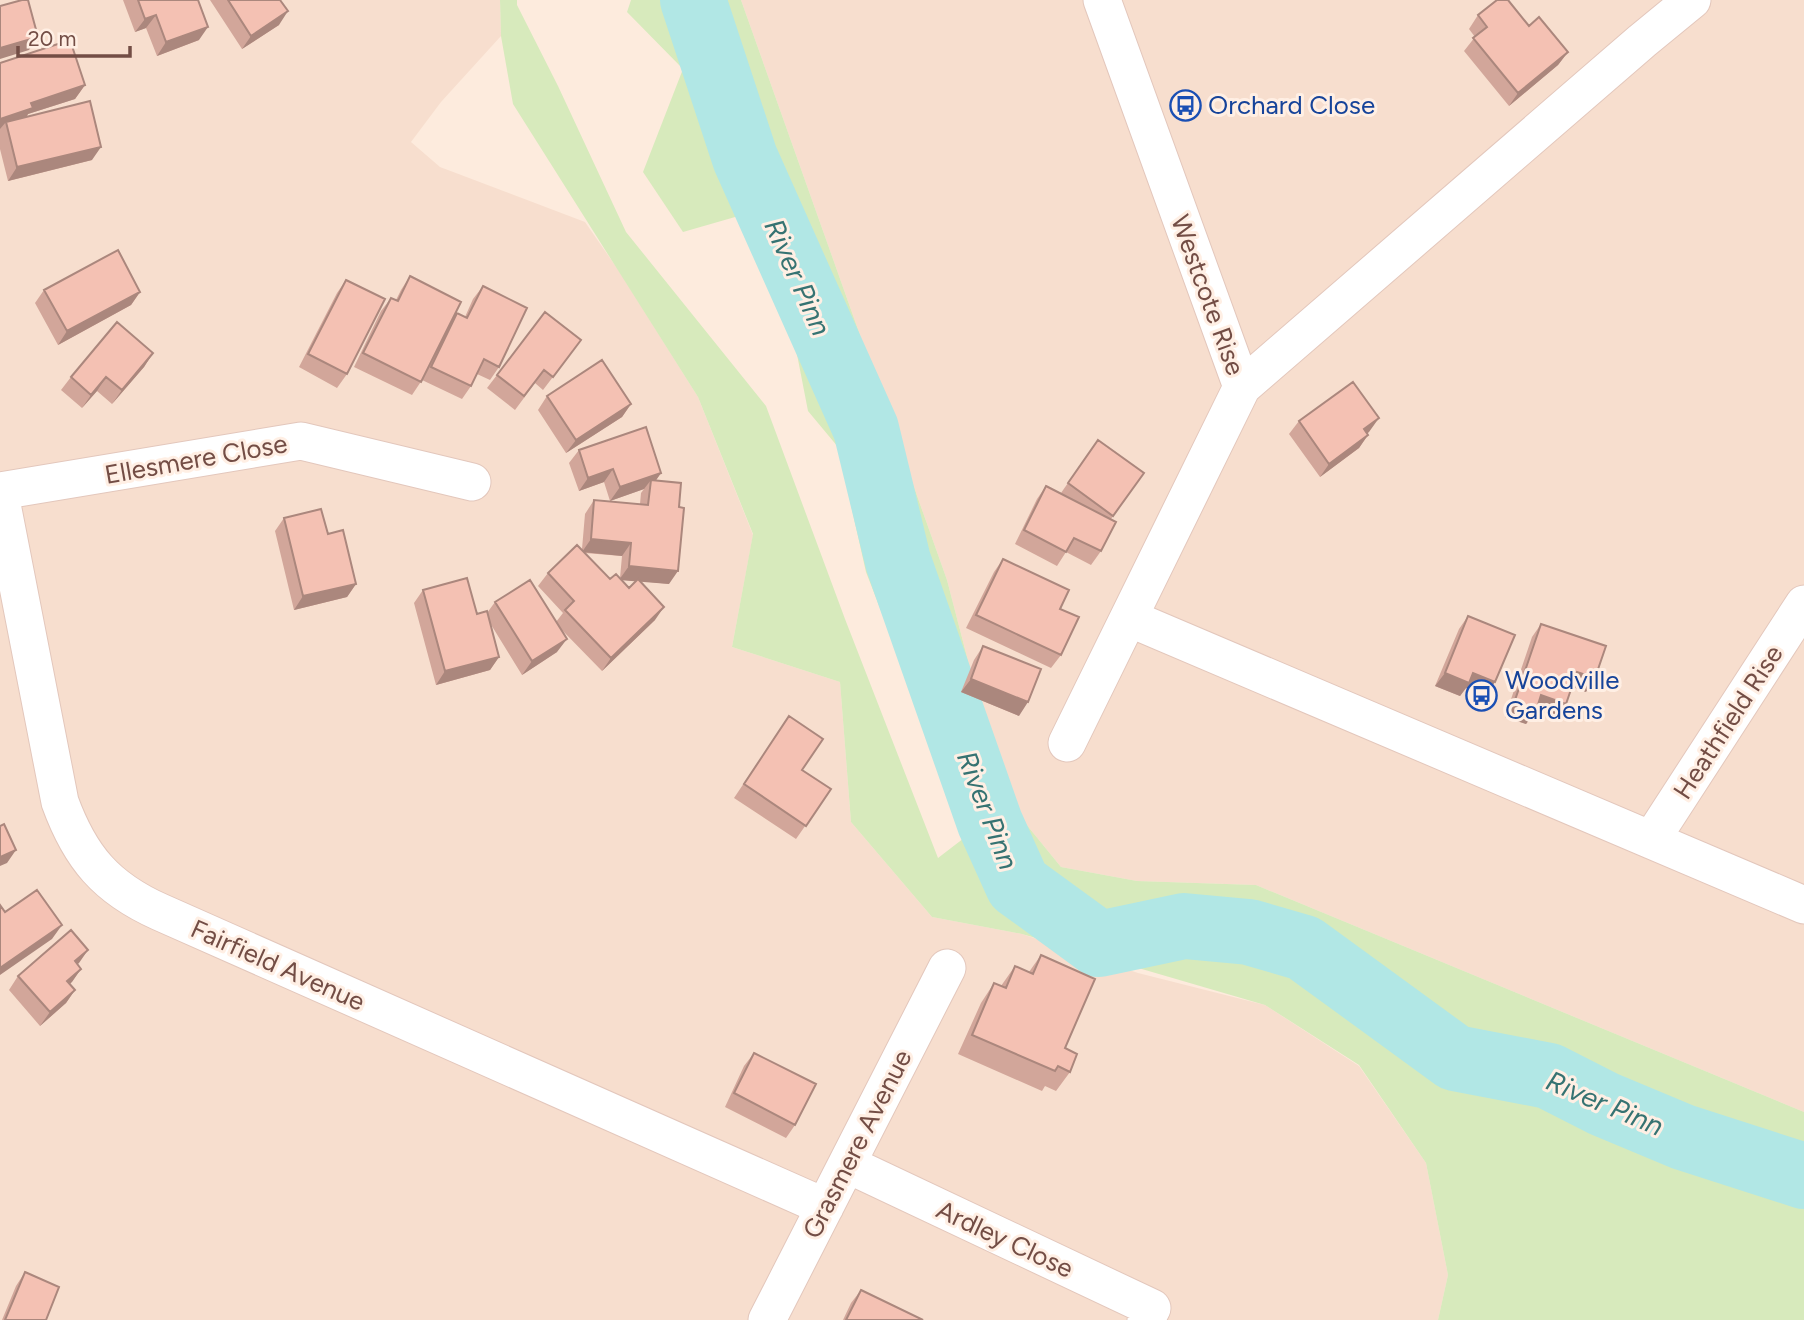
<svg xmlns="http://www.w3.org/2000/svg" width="1804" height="1320" viewBox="0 0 1804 1320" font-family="Figtree,sans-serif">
<rect width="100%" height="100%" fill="#fdebdd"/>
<path fill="#f7dece" d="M 0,0 L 500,0 L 501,36 L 441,102 L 411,142 L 440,167 L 585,222 L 619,271 L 698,397 L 753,535 L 732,647 L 840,682 L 851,822 L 932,917 L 1022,934 L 1138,973 L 1265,1005 L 1359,1066 L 1426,1163 L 1448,1275 L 1438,1320 L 0,1320 Z
M 741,0 L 1804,0 L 1804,1112 L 1256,885 L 1137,881 L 1061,867 L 1021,818 L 985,726 L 947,580 Z"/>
<path fill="#d7eabc" d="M 500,0 L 517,0 L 517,5 L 558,86 L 626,232 L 766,406 L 845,619 L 938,858 L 968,835 L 866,572 L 838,447 L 808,411 L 788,308 L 749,213 L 683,232 L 643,172 L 683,69 L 627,12 L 631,0 L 741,0 L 947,580 L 985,726 L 1021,818 L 1061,867 L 1137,881 L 1256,885 L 1804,1112 L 1804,1320 L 1438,1320 L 1448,1275 L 1426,1163 L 1359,1065 L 1265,1005 L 1022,934 L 932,917 L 851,822 L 840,682 L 732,647 L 753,534 L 698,397 L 513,104 L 501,36 Z"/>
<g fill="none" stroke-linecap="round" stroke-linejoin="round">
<path stroke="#b1e7e5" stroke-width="66" d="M 693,0 L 745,158 L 866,429 L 898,561 L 990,823 L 1018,885 L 1099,944 L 1184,926 L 1249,932 L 1304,948 L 1455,1058 L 1549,1076 L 1604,1104 L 1683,1137 L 1804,1176"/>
<defs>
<path id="minor" d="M 1242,387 L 1642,41 L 1692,0
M 0,491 L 301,441 L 472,482
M 0,494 L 60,802 C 80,857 106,888 160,912 L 825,1207
M 1129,618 L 1804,905
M 1067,743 L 1242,387 L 1102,0
M 1651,840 L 1804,604
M 847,1164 L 1152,1308 L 1146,1320
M 767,1320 L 947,968"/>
</defs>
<use href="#minor" stroke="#e3c7bc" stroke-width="39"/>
<use href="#minor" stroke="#fff" stroke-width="37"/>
</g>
<path fill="#d2a69a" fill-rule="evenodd" d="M 123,0 L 198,0 L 199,40 L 157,56 L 146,28 L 135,32 Z
M 210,0 L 280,0 L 279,25 L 242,49 Z
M 1478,15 L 1529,26 L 1568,52 L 1558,65 L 1509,106 L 1464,51 L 1475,37 L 1469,29 Z
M 0,63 L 85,85 L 75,99 L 28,114 L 27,117 L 92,160 L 8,181 L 0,149 Z
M 410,276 L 452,321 L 457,313 L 465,317 L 473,299 L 483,286 L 499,367 L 490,380 L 477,374 L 471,386 L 462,399 L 422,380 L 412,395 L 354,367 L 381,311 L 391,298 L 396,300 L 401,290 Z
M 346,280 L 347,374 L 337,388 L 299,367 L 337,293 Z
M 44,290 L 140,292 L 131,305 L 58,345 L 35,303 Z
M 581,340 L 543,390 L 535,383 L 515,410 L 487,388 L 497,375 Z
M 153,353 L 144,367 L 112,404 L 97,391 L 82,408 L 61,390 L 71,377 Z
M 547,396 L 631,404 L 622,417 L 566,453 L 538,410 Z
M 1299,421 L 1369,432 L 1367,433 L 1368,435 L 1359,448 L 1320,477 L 1289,434 Z
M 1098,440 L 1144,473 L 1111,519 L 1101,551 L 1091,565 L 1066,552 L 1057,566 L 1015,544 L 1037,499 L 1046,486 L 1061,493 Z
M 579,450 L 661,473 L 656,480 L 669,584 L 640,581 L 655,620 L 602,671 L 560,628 L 557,652 L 522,675 L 490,623 L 499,657 L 490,670 L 436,685 L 414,603 L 423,590 L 477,614 L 487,613 L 495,602 L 556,622 L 563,613 L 538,586 L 548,573 L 582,549 L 585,514 L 594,500 L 640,504 L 641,493 L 644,489 L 610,501 L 604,482 L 579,491 L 569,463 ZM 585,553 L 622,556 L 620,578 L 610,579 ZM 621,580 L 625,580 L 636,581 L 629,588 Z
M 284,518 L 328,534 L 356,584 L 347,597 L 294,610 L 275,531 Z
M 1003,559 L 1060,609 L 1061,655 L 1051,668 L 966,628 L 994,572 Z
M 1468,616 L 1486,696 L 1466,688 L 1460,696 L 1435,686 L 1459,629 Z
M 1541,624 L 1586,692 L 1572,687 L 1566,704 L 1557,717 L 1536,710 L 1526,724 L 1505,717 L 1532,637 Z
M 983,646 L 1019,716 L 961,692 L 974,660 Z
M 789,716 L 802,770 L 831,789 L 796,839 L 734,798 Z
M 88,950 L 77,964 L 81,969 L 70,984 L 75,990 L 66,1003 L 40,1026 L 9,990 L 18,976 Z
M 1041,955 L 1070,1072 L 1056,1091 L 1045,1086 L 1042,1091 L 958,1054 L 981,1003 L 994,983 L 1001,986 L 1015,966 L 1029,972 Z
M 754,1053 L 795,1125 L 786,1138 L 725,1107 L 744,1066 Z
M 25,1272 L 46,1320 L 2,1320 L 16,1286 Z
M 861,1290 L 923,1320 L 843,1320 L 851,1303 Z"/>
<path fill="#ab877d" d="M 288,11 L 279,25 L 242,49 L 251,36 Z
M 156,15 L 146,28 L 135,32 L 145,19 Z
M 208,27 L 199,40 L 157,56 L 166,42 Z
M 38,37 L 29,50 L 0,59 L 0,48 Z
M 1568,52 L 1558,65 L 1509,106 L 1518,93 Z
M 85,85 L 75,99 L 28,114 L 23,122 L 6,122 L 0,129 L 0,119 L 31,103 Z
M 101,147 L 92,160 L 8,181 L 17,167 Z
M 140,292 L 131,305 L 58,345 L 67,331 Z
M 153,353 L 144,367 L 112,404 L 122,390 Z
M 106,377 L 97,391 L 82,408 L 91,395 Z
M 631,404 L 622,417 L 566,453 L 576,440 Z
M 1379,418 L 1369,432 L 1355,442 L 1364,429 Z
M 1368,435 L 1359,448 L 1320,477 L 1329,464 Z
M 613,469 L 604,482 L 579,491 L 588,478 Z
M 661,473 L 652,486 L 651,480 L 644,489 L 610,501 L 620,487 Z
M 591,539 L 631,543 L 622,556 L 582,552 Z
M 629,566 L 678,571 L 669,584 L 619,580 Z
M 356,584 L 347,597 L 294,610 L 303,596 Z
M 664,607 L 655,620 L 602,671 L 611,658 Z
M 567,639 L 557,652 L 522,675 L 532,661 Z
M 499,657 L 490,670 L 436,685 L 445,671 Z
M 1577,672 L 1595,678 L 1586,692 L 1568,685 Z
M 1445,673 L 1473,673 L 1495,682 L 1486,696 L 1466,688 L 1460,696 L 1435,686 Z
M 971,679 L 1028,702 L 1019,716 L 961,692 Z
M 1541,695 L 1566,704 L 1557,717 L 1531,709 Z
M 1514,703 L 1536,711 L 1526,724 L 1505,717 Z
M 16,850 L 7,863 L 0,866 L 0,857 Z
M 62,925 L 52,939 L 0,975 L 0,968 Z
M 88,950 L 79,963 L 65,975 L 75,961 Z
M 81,969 L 72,982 L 58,994 L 67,981 Z
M 75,990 L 66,1003 L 40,1026 L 50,1012 Z"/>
<path fill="#f4c1b3" stroke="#ab877d" stroke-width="2" d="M 22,0 L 28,0 L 38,37 L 0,48 L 0,6 Z
M 138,0 L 198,0 L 208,27 L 166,42 L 156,15 L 145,19 Z
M 228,0 L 280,0 L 288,11 L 251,36 Z
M 1497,0 L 1508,0 L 1529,26 L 1539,17 L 1568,52 L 1518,93 L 1473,38 L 1487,27 L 1478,15 Z
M 70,40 L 85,85 L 31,103 L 33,108 L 0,119 L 0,63 Z
M 90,101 L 101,147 L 17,167 L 6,122 Z
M 118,250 L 140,292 L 67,331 L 44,290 Z
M 410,276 L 461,302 L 421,382 L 363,353 L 391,298 L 398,301 Z
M 346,280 L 385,299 L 347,374 L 308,354 Z
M 483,286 L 527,308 L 499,367 L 484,359 L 471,386 L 431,367 L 457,313 L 467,318 Z
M 545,312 L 581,340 L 553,377 L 544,370 L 524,396 L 497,375 Z
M 117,322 L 153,353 L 122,390 L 106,377 L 91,395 L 71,377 Z
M 602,360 L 631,404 L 576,440 L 547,396 Z
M 1353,382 L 1379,418 L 1364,429 L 1368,435 L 1329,464 L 1299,421 Z
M 646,427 L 661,473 L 620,487 L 613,469 L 588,478 L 579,450 Z
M 1098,440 L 1144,473 L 1113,516 L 1068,483 Z
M 651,480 L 681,483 L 679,507 L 684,508 L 678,571 L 629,566 L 631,543 L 591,539 L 594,500 L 648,505 Z
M 1046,486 L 1116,522 L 1101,551 L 1074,538 L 1066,552 L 1024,530 Z
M 321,509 L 328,534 L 343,530 L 356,584 L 303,596 L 284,518 Z
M 577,545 L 610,579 L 616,574 L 629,588 L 638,579 L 664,607 L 611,658 L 565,610 L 574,601 L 548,573 Z
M 1003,559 L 1069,590 L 1060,609 L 1079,617 L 1061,655 L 976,615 Z
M 467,578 L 477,614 L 487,611 L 499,657 L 445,671 L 423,590 Z
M 530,580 L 567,639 L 532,661 L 495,602 Z
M 1468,616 L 1515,635 L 1495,682 L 1473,673 L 1469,683 L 1445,673 Z
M 1541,624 L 1606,646 L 1595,678 L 1577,672 L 1566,704 L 1541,695 L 1536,711 L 1514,703 Z
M 983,646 L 1041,669 L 1028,702 L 971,679 Z
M 789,716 L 823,739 L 802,770 L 831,789 L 806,826 L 744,784 Z
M 4,824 L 16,850 L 0,857 L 0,826 Z
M 37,890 L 62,925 L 0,968 L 0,905 L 5,912 Z
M 71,930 L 88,950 L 75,961 L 81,969 L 67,981 L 75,990 L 50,1012 L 18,976 Z
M 1041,955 L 1095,979 L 1065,1048 L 1077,1054 L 1070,1072 L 1058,1066 L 1055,1071 L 972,1035 L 994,983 L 1006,988 L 1015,966 L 1033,974 Z
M 754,1053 L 816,1084 L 795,1125 L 734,1093 Z
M 25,1272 L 59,1287 L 46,1320 L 5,1320 Z
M 861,1290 L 923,1320 L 846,1320 Z"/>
<defs>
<symbol id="bus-ring" viewBox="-11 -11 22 22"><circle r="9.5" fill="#ffefe4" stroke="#1a4fb4" stroke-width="1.5"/><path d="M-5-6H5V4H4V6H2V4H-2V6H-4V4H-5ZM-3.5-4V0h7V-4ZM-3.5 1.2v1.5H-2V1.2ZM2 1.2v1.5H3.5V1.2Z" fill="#1a4fb4"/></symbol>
</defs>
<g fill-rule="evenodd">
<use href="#bus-ring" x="1168" y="88" width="35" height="35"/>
<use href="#bus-ring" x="1464" y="678" width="35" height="35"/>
</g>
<g text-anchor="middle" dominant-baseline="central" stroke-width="6" stroke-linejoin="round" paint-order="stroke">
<g font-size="26" fill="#164399" stroke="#ffefe4" text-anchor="start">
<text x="1208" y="105">Orchard Close</text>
<text x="1505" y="680">Woodville<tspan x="1505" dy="30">Gardens</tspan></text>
</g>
<g font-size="26" fill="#734d45" stroke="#ffefe4">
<text transform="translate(1208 295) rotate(70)">Westcote Rise</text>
<text transform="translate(196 459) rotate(-10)">Ellesmere Close</text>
<text transform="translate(1728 722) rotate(-57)">Heathfield Rise</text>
<text transform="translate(278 965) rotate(24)">Fairfield Avenue</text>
<text transform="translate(857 1144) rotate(-63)">Grasmere Avenue</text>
<text transform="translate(1005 1239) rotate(25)">Ardley Close</text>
</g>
<g font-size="28" font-style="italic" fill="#367372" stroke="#ffefe4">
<text transform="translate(798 277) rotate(66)">River Pinn</text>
<text transform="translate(988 810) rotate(69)">River Pinn</text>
<text transform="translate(1605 1103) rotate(23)">River Pinn</text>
</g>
</g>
<path d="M18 46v10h112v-10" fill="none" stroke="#734d45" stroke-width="3.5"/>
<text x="28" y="46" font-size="21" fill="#734d45" stroke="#ffefe4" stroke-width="5" paint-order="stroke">20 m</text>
</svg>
